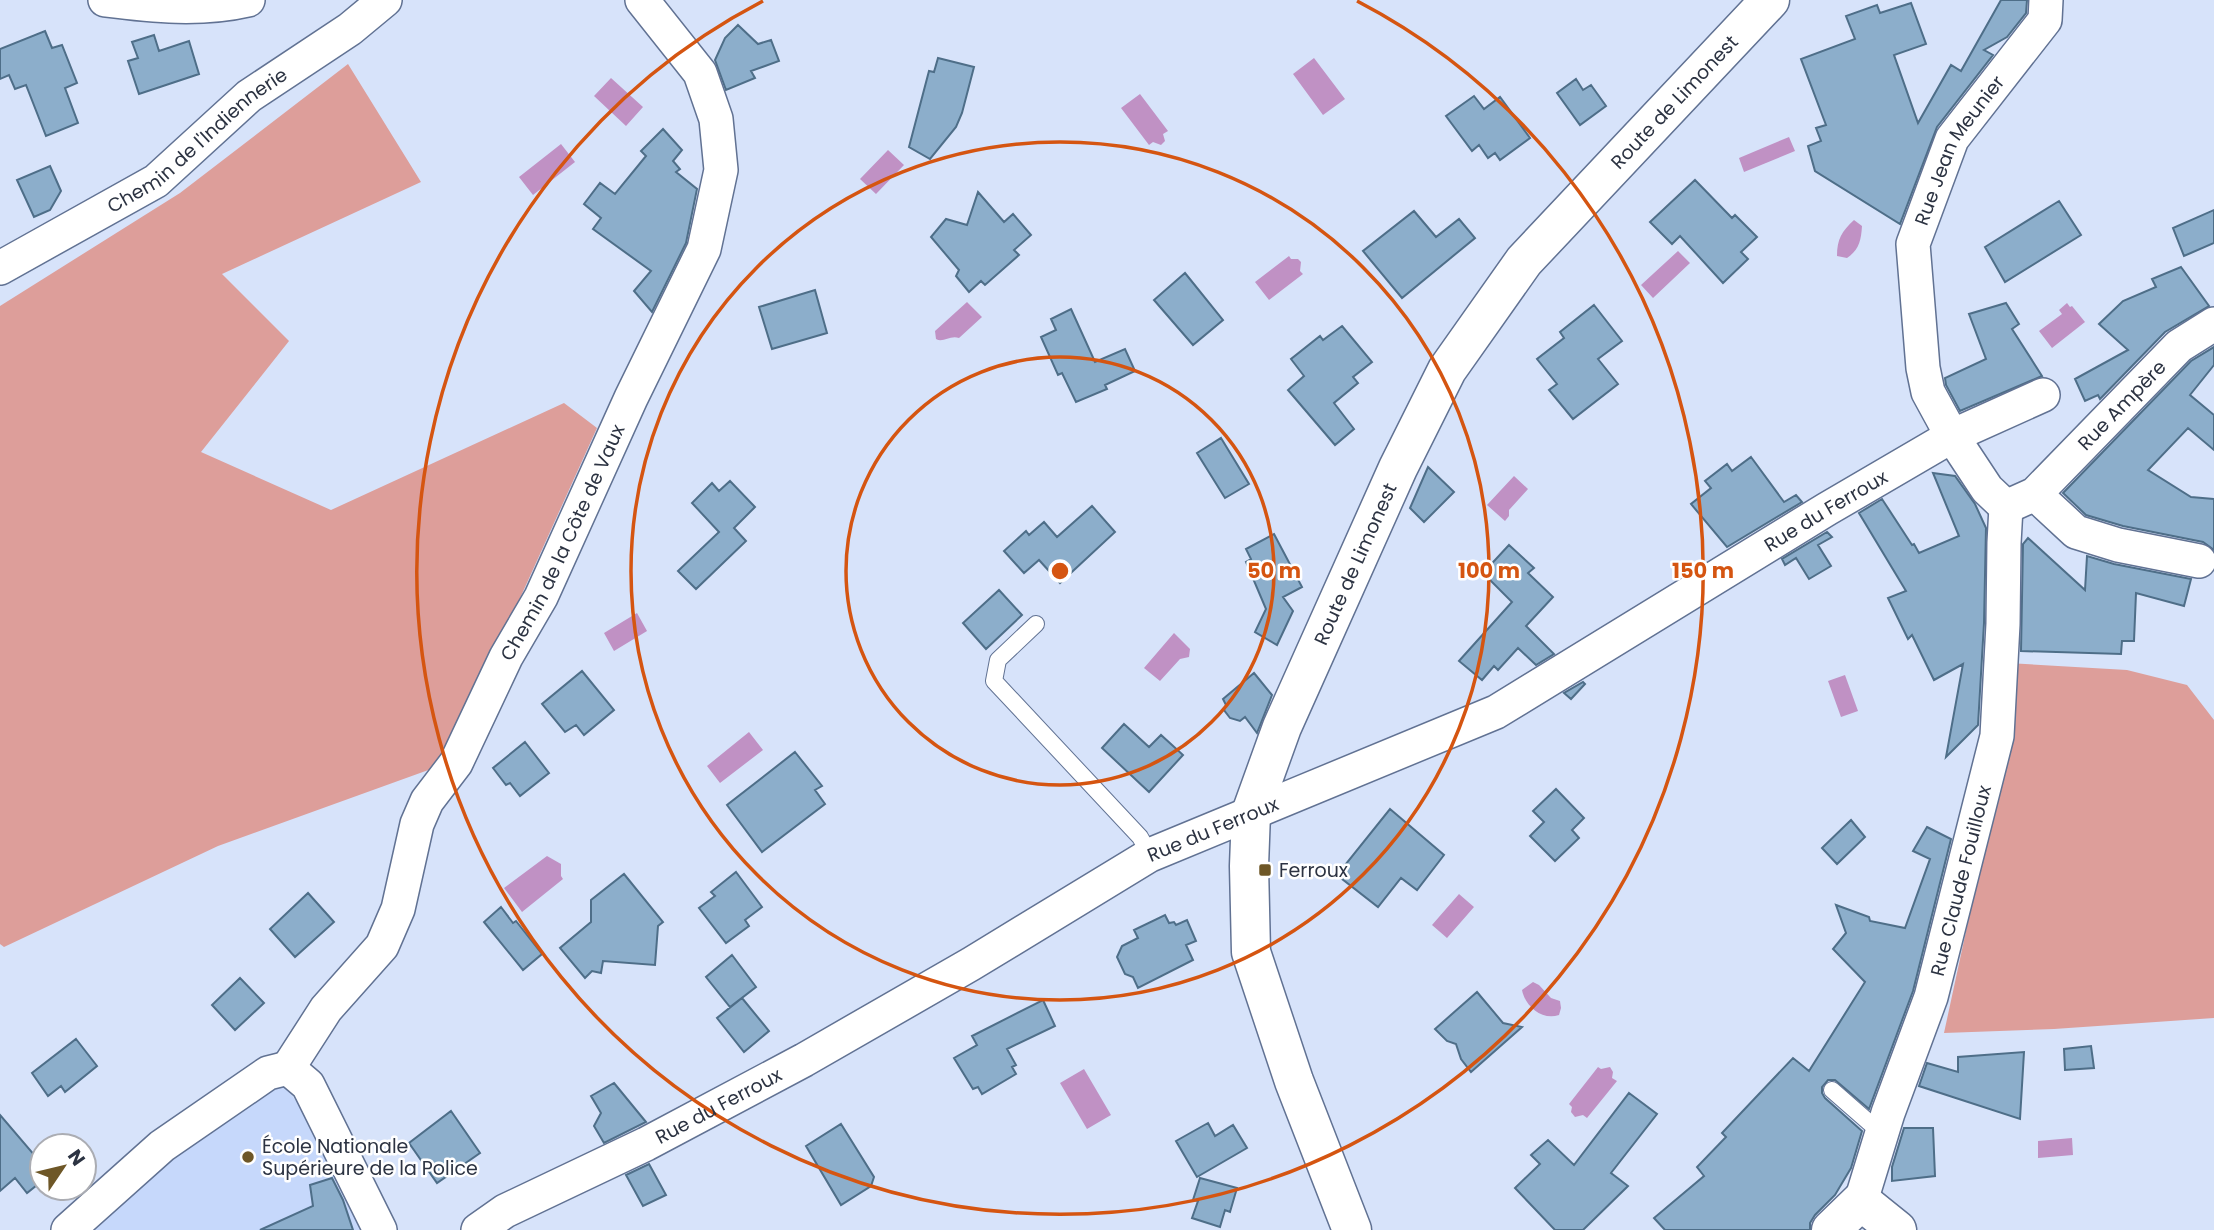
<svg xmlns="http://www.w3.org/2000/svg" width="2214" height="1230" viewBox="0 0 2214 1230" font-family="Poppins,sans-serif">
<rect width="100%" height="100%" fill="#d7e3fa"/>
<path fill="#c6d8fb" d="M 284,1086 L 301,1107 L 368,1230 L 93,1230 L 167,1160 L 261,1092 Z"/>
<path fill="#dd9e9a" d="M 348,64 L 421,182 L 222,274 L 289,341 L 201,452 L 331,510 L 564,403 L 597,428 L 445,764 L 218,846 L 4,947 L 0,944 L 0,306 L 180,193 Z
M 2008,663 L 2127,670 L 2187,685 L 2214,720 L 2214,1018 L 2054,1029 L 1944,1033 L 1994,802 Z"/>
<path fill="#c091c4" d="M 1314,58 L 1345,99 L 1323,115 L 1293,74 Z
M 611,78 L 643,107 L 626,126 L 594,96 Z
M 1140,94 L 1168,131 L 1163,134 L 1165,141 L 1161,145 L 1153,142 L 1149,145 L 1121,108 Z
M 1789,137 L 1795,151 L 1744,172 L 1739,158 Z
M 561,144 L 575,162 L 533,195 L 519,177 Z
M 888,150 L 904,165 L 876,194 L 860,179 Z
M 1854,220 L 1862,226 C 1861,241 1859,250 1847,258 L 1837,256 C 1837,239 1842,231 1854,220 Z
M 1678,251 L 1690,263 L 1653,298 L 1641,285 Z
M 1289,256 L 1291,259 L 1298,259 L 1301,262 L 1300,271 L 1303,274 L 1269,300 L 1255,282 Z
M 967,302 L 982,317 L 959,338 C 950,335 943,343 936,339 L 935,331 Z
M 2067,303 L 2070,307 L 2072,306 L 2085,322 L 2052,348 L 2039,331 L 2062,314 L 2059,310 Z
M 1514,476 L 1528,489 L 1509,510 L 1509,516 L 1505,521 L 1487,505 Z
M 637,613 L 647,631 L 614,651 L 604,633 Z
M 1174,633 L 1190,649 L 1189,657 L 1180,659 L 1160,681 L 1144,668 Z
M 1845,675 L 1858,711 L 1841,717 L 1828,681 Z
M 749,732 L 763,750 L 720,783 L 707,766 Z
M 547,856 L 561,864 L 561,876 L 563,879 L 522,912 L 504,888 Z
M 1459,894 L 1474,907 L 1447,938 L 1432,925 Z
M 1533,982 L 1539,985 L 1551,998 L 1560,1001 L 1561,1008 L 1559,1015 C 1542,1021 1525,1006 1522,990 Z
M 1598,1067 L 1601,1069 L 1610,1067 L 1613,1072 L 1612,1078 L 1617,1081 L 1587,1118 L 1583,1115 L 1575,1117 L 1571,1112 L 1572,1107 L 1569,1104 Z
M 1084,1069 L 1111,1115 L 1087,1129 L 1060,1083 Z
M 2072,1138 L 2073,1155 L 2038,1158 L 2038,1141 Z"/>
<path fill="#8caecb" stroke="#4e6e88" stroke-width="2" d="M 2001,0 L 2027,0 L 2026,13 L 2007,37 L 1984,50 L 1993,55 L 1937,127 L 1900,224 L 1815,171 L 1808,146 L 1821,141 L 1816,128 L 1826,125 L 1801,59 L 1855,39 L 1846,16 L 1877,5 L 1880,13 L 1911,3 L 1926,44 L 1894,55 L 1918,123 L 1951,65 L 1961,71 Z
M 738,25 L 758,44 L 771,40 L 779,61 L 751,71 L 755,78 L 726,90 L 715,60 L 725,38 Z
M 45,31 L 52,48 L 62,45 L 77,83 L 65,88 L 78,123 L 46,136 L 26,85 L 15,89 L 9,75 L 0,79 L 0,49 Z
M 154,35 L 159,51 L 189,41 L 199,74 L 139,94 L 128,61 L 138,58 L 132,42 Z
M 938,58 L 974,67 L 962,113 L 956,127 L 930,159 L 909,147 L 929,71 L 934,72 Z
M 1576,79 L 1583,90 L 1591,85 L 1606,106 L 1580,125 L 1557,93 Z
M 1474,96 L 1484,109 L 1500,97 L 1530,138 L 1500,160 L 1495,153 L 1488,158 L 1479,145 L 1472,151 L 1446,116 Z
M 663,129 L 682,150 L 673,161 L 680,169 L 676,172 L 697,189 L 686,243 L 652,312 L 634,291 L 651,271 L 593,229 L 601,218 L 584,204 L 600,183 L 615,194 L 646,156 L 641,151 Z
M 50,166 L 61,191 L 50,210 L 34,217 L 17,180 Z
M 1695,180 L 1732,218 L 1735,215 L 1757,237 L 1741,252 L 1748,259 L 1723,283 L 1680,236 L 1672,244 L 1650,222 Z
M 978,192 L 1004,222 L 1013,214 L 1031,235 L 1014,250 L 1019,255 L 985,285 L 981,281 L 969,292 L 956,276 L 959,270 L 931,237 L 946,219 L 967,225 Z
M 2059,201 L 2081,235 L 2005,282 L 1985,247 Z
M 2214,210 L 2214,243 L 2184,256 L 2173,228 Z
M 1414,211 L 1436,237 L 1459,219 L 1475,238 L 1402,298 L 1363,251 Z
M 2181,267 L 2209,306 L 2165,332 L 2100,399 L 2098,395 L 2085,401 L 2075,379 L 2128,350 L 2099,324 L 2123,301 L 2156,287 L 2152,279 Z
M 1185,273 L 1223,320 L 1193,345 L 1154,300 Z
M 815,290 L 827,333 L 772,349 L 759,307 Z
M 2006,303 L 2019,324 L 2012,329 L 2042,376 L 1960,411 L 1946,385 L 1945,378 L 1986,359 L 1969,314 Z
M 1594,305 L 1622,341 L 1598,359 L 1618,384 L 1573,419 L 1549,390 L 1557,384 L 1537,359 L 1564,338 L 1560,332 Z
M 1071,309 L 1095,362 L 1125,349 L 1135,371 L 1105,385 L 1107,389 L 1076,402 L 1062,373 L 1058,375 L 1041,337 L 1056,330 L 1051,319 Z
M 1342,326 L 1372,362 L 1353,377 L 1358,383 L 1334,403 L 1354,429 L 1335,445 L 1288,390 L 1304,376 L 1291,359 L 1320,336 L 1323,340 Z
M 2214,347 L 2214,365 L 2190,395 L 2214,415 L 2214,450 L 2188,428 L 2148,470 L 2191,497 L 2214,499 L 2214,550 L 2203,542 L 2123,526 L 2086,515 L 2063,493 L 2191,361 Z
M 1221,438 L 1249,484 L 1225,498 L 1197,453 Z
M 1751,457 L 1784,502 L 1796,495 L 1802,502 L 1727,547 L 1691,504 L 1711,488 L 1705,481 L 1727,464 L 1732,471 Z
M 1428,467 L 1454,492 L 1424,522 L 1410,508 Z
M 1933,473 L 1955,476 L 1975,504 L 1986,528 L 1984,623 L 1978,725 L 1946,757 L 1963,664 L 1934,680 L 1912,635 L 1908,639 L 1888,598 L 1906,591 L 1859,513 L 1882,499 L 1912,545 L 1914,544 L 1919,553 L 1959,536 Z
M 730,481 L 755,507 L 734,528 L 746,541 L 696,589 L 678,571 L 719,532 L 692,503 L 712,483 L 719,491 Z
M 1092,506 L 1115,532 L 1060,583 L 1039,560 L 1024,573 L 1004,551 L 1026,531 L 1029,535 L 1044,522 L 1057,537 Z
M 1827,532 L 1832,537 L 1818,545 L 1831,566 L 1809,579 L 1796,558 L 1785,565 L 1782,559 Z
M 1274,534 L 1302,587 L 1283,597 L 1293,611 L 1277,645 L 1255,632 L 1266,609 L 1246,562 L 1251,559 L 1246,549 Z
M 2028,538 L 2085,590 L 2087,556 L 2114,564 L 2191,579 L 2184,606 L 2136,593 L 2134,641 L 2122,641 L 2121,654 L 2021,651 L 2023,544 Z
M 1509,545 L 1534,568 L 1528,573 L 1553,597 L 1526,626 L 1554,654 L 1536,665 L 1518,648 L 1498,670 L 1494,666 L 1482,680 L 1459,661 L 1512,602 L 1483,573 Z
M 999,590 L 1022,615 L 986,649 L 963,623 Z
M 582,671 L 614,710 L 584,735 L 576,725 L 565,732 L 542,704 Z
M 1254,673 L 1272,695 L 1257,733 L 1245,717 L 1240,721 L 1230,718 L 1224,710 L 1226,705 L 1223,699 Z
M 1583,682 L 1585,684 L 1571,699 L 1564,693 Z
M 1124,724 L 1149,747 L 1161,735 L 1183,755 L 1149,792 L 1102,748 Z
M 525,742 L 549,773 L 520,796 L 510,783 L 506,785 L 493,768 Z
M 795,752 L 822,786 L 815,790 L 825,804 L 762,852 L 727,805 Z
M 1556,789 L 1584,818 L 1572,830 L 1579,838 L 1555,861 L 1530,836 L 1544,822 L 1533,811 Z
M 1390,809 L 1444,855 L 1417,890 L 1401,878 L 1378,907 L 1337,875 Z
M 1851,820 L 1865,837 L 1837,864 L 1822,848 Z
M 1927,827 L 1951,839 L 1913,991 L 1869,1109 L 1835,1080 L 1828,1080 L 1822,1087 L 1822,1093 L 1825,1098 L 1862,1131 L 1851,1168 L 1835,1195 L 1815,1215 L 1810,1223 L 1810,1230 L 1665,1230 L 1654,1218 L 1704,1176 L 1697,1167 L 1726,1137 L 1722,1133 L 1793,1058 L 1809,1071 L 1865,982 L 1833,949 L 1846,933 L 1836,905 L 1869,917 L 1870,921 L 1905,928 L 1930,859 L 1913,851 Z
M 736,872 L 762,907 L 745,920 L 749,926 L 726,943 L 699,908 L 715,896 L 711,892 Z
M 624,874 L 663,922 L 658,926 L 655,965 L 603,961 L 601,973 L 592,971 L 585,978 L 560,948 L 591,922 L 591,900 Z
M 308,893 L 334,922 L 295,957 L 270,929 Z
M 501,907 L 513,923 L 516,921 L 542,954 L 523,970 L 484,922 Z
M 1165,915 L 1169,923 L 1174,922 L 1176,925 L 1187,920 L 1196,941 L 1186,945 L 1193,960 L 1138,988 L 1133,977 L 1125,974 L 1117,957 L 1122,946 L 1138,938 L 1134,930 Z
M 732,955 L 756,987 L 730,1007 L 706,977 Z
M 240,978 L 264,1003 L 235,1030 L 212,1005 Z
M 1477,992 L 1503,1023 L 1522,1027 L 1471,1072 L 1461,1059 L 1456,1044 L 1447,1041 L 1435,1029 Z
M 742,998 L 769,1031 L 744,1052 L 717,1018 Z
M 1043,1000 L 1055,1026 L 1007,1049 L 1016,1065 L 1012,1067 L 1016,1074 L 982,1094 L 978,1087 L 973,1089 L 954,1058 L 977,1045 L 972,1036 Z
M 76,1039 L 97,1066 L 65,1092 L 61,1086 L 48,1096 L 32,1073 Z
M 2091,1046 L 2094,1068 L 2065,1070 L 2064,1049 Z
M 2024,1052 L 2020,1119 L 1919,1086 L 1927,1063 L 1958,1072 L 1958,1057 Z
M 614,1083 L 646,1122 L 604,1143 L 594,1126 L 601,1113 L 591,1096 Z
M 1629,1093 L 1657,1114 L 1611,1173 L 1628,1186 L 1583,1230 L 1555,1230 L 1515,1188 L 1540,1164 L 1531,1155 L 1548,1140 L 1574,1165 Z
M 451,1111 L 480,1153 L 437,1183 L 409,1143 Z
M 0,1115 L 42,1164 L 42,1181 L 27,1193 L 15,1178 L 0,1191 Z
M 1208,1123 L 1215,1136 L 1233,1125 L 1247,1148 L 1197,1177 L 1176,1141 Z
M 841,1124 L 874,1177 L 871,1186 L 841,1205 L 806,1146 Z
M 1904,1128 L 1933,1128 L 1935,1176 L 1892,1181 L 1892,1167 Z
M 649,1164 L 666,1195 L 643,1206 L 626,1175 Z
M 332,1178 L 343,1200 L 353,1230 L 260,1230 L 313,1206 L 310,1185 Z
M 1200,1178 L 1237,1188 L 1230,1212 L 1225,1210 L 1220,1227 L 1192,1218 L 1198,1201 L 1193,1200 Z"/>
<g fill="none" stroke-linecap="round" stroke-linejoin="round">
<defs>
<path id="service" d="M 1036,624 L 998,660 L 994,681 L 1140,837 L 1150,855
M 1832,1090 L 1872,1125 L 1883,1129"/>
<g id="minor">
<path d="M 105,0 C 152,6 201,11 248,0"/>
<path id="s1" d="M 0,268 L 156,181 L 249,96 L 350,29 L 385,0"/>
<path d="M 2035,494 L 2076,532 L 2118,545 L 2199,561"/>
<path id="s2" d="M 2006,507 L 1987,489 L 1952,436 L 1928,392 L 1923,368 L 1913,244 L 1952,139 L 2045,20 L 2046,0"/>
<path id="s3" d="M 2006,507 L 2035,494 L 2179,346 L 2214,324"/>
<path id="s4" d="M 288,1068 L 326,1009 L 382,946 L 398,909 L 417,824 L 427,801 L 456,763 L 506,657 L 541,597 L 631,398 L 704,249 L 721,170 L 716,119 L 700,73 L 642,0"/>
<path d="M 288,1068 L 308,1085 L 380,1230"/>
<path id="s5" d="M 1861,1201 L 1888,1113 L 1931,997 L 1997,736 L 2003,624 L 2004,543 L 2006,507"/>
<path d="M 68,1230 L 162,1146 L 268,1073 L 288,1068"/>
<path id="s6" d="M 478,1230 L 505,1211 L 646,1144 L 804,1060 L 971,964 L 1150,855 L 1496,712 L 1827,509 L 1952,436 L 2043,395"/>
</g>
<g id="tertiary">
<path id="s7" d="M 1352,1230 L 1294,1081 L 1251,952 L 1249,866 L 1251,813 L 1282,727 L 1398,468 L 1447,370 L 1524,261 L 1770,0"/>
<path d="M 1831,1230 L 1861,1201 L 1897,1230"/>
</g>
</defs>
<use href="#service" stroke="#617293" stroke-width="18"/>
<use href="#minor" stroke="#617293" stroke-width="36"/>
<use href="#tertiary" stroke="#617293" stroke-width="41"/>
<use href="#service" stroke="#fff" stroke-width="16"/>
<use href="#minor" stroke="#fff" stroke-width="33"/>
<use href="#tertiary" stroke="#fff" stroke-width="38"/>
</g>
<g fill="none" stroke="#d55511" stroke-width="3.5">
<circle cx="1060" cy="571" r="214"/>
<circle cx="1060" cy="571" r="429"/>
<path d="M1357 1A643 643 0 1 1 763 1"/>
</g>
<g fill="#6e5727" stroke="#fff" stroke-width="2.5">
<rect x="1258" y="863" width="14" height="14" rx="3.5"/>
<circle cx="248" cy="1157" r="7"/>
</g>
<g text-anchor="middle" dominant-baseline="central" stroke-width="5" stroke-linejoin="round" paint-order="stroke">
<g font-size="19" fill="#2c3342" stroke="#fff">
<text stroke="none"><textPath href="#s7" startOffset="1272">Route de Limonest</textPath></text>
<text stroke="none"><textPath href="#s1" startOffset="236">Chemin de l'Indiennerie</textPath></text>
<text stroke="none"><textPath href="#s2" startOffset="394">Rue Jean Meunier</textPath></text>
<text stroke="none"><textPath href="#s3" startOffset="156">Rue Ampère</textPath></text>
<text stroke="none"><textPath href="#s6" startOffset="1531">Rue du Ferroux</textPath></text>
<text stroke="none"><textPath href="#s4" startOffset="600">Chemin de la Côte de Vaux</textPath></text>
<text stroke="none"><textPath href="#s7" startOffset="705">Route de Limonest</textPath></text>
<text stroke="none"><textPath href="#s6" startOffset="838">Rue du Ferroux</textPath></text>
<text stroke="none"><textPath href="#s5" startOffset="336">Rue Claude Fouilloux</textPath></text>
<text stroke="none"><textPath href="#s6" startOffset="271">Rue du Ferroux</textPath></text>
</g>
<g font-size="19" fill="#2c3342" stroke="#fff" text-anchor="start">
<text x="1279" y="870">Ferroux</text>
<text x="262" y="1146">École Nationale<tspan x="262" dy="22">Supérieure de la Police</tspan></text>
</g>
</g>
<circle cx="1060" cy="571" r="10" fill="#d55511" stroke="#fff" stroke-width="3.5"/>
<g font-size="21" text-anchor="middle" font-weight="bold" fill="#d55511" stroke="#fff" stroke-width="5" stroke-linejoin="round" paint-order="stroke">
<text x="1274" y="578">50 m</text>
<text x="1489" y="578">100 m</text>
<text x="1703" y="578">150 m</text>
</g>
<g transform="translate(63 1167) rotate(55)"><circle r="33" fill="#ffffff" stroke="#abadb3" stroke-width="2"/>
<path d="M0-5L12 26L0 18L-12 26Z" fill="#6e5727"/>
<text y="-10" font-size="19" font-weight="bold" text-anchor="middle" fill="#2c3342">N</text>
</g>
</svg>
